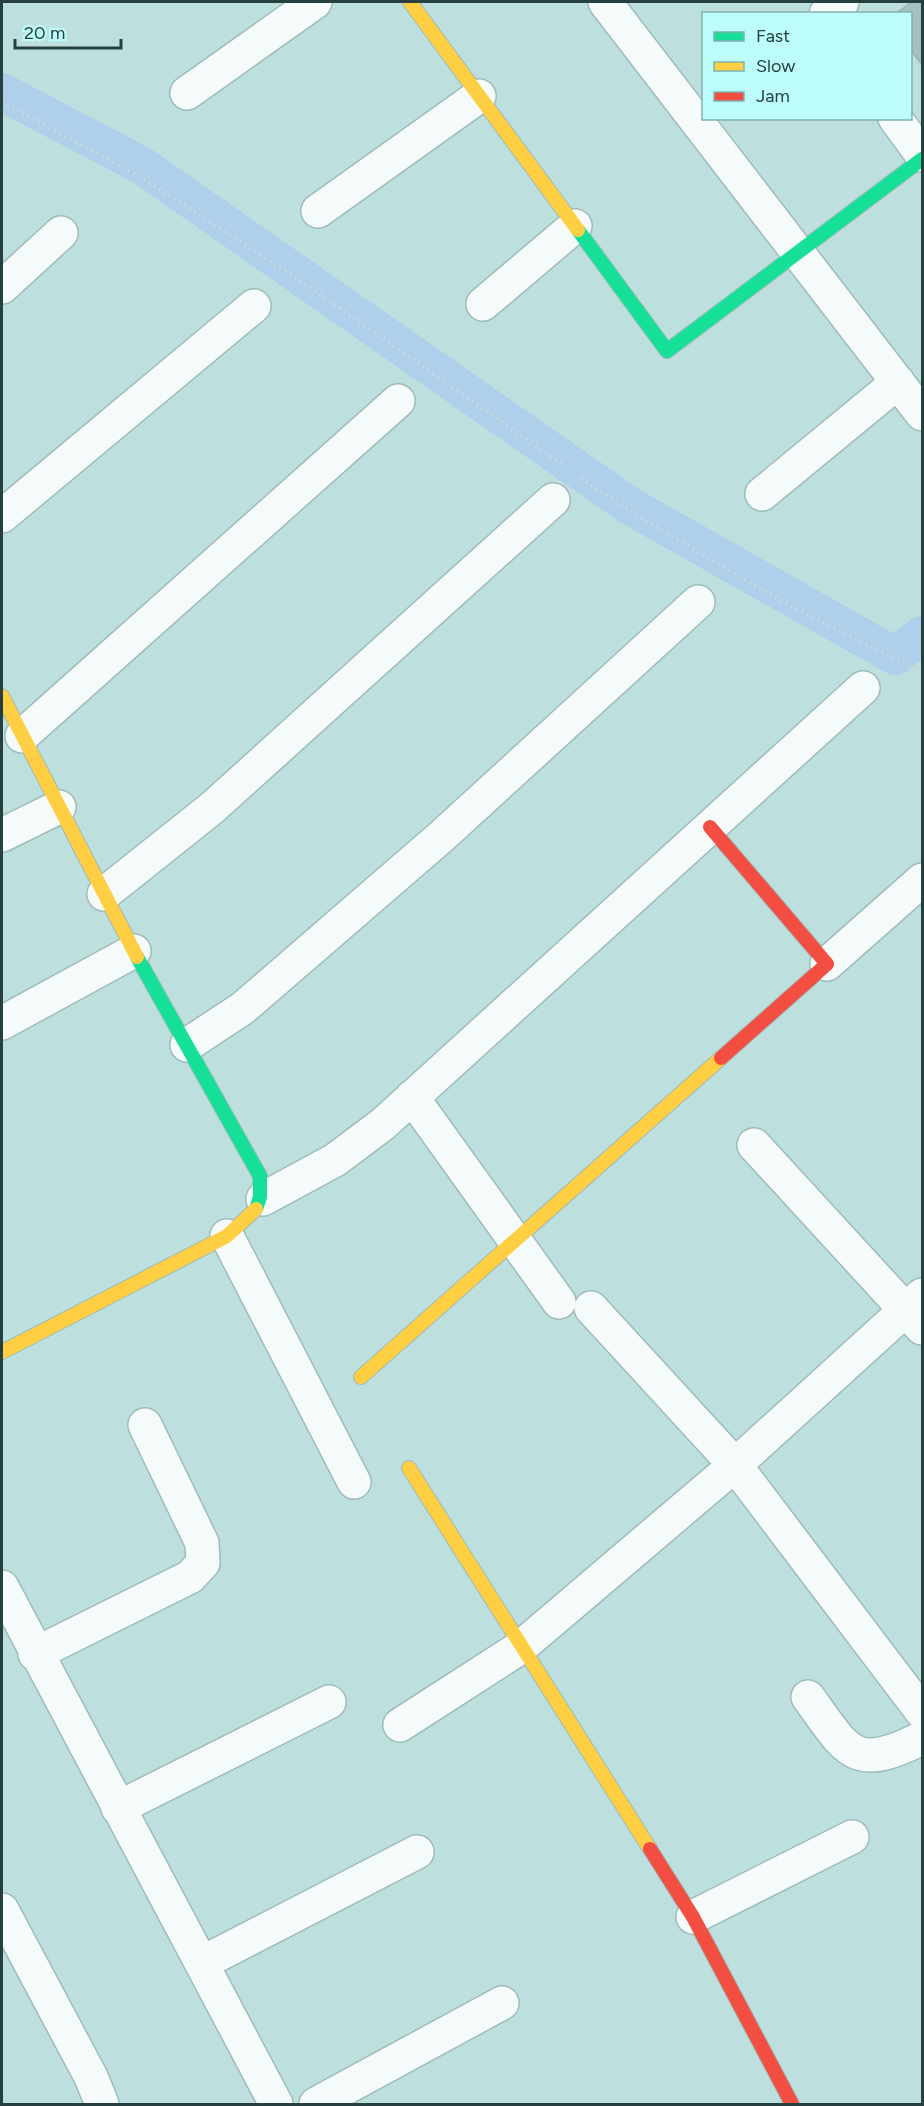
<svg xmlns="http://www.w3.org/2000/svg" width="924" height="2106" viewBox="0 0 924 2106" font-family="Figtree,sans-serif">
<rect width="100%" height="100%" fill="#bde0df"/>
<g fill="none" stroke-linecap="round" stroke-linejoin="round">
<path stroke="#afcfeb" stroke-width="38" d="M 2,92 L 141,165 L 630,506 L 895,656 L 922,635"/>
</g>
<path fill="#a5c1c0" stroke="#98b3b2" stroke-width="1.5" d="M 912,2 L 922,2 L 922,65 L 910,49 L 910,14 L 895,14 Z"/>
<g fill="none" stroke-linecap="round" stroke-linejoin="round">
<defs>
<path id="street" d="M 605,2 L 922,414
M 826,14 L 842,2
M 187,93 L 315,2
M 895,118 L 922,155
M 318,211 L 479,96
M 2,287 L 61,233
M 483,304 L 575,226
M 762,494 L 898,382
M 2,516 L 254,306
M 22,736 L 398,401
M 2,835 L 59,807
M 104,894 L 212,808 L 553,500
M 827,964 L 922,880
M 2,1023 L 134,951
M 187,1045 L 243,1008 L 442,836 L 698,602
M 412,1097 L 559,1302
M 754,1145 L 922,1328
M 263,1199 L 335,1160 L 383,1124 L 863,688
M 227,1236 L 354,1482
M 591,1308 L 735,1465 L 922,1712
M 2,1587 L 276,2104
M 35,1654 L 190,1577 L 203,1563 L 202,1543 L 145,1425
M 808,1697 C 848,1752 853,1773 922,1738
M 400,1725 L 521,1647 L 735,1465 L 922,1295
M 118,1808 L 329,1702
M 2,1910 L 91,2077 L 102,2104
M 693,1917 L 852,1837
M 202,1963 L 417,1852
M 316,2104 L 502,2003"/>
<path id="fast" d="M 578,230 L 667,351 L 922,159
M 137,957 L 260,1176 L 260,1197 L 256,1209"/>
<path id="slow" d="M 410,2 L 578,230
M 2,696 L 137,957
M 2,1352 L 227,1236 L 256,1209
M 361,1377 L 721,1058
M 409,1468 L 650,1849"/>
<path id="jam" d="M 710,827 L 827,964 L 721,1058
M 650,1849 L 693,1917 L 792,2104"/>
</defs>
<use href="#street" stroke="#9fbbba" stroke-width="36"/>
<use href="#fast" stroke="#9fbbba" stroke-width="16"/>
<use href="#slow" stroke="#9fbbba" stroke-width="16"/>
<use href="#jam" stroke="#9fbbba" stroke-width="16"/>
<path stroke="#cdd8d8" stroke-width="4" stroke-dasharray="1.5 4.5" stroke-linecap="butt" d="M 2,101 L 152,184 L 308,286 L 563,465
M 581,478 L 641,518 L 790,606 L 911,667 L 922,666"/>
<use href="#street" stroke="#f5fafa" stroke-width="33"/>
<use href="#fast" stroke="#16e098" stroke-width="14"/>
<use href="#slow" stroke="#ffcf43" stroke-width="14"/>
<use href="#jam" stroke="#f24e42" stroke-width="14"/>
</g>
<rect width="924" height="2106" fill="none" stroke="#264040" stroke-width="6"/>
<rect x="702" y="12" width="210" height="108" fill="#bcfcfa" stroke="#80b1b0" stroke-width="1.5"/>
<rect x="714" y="32" width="30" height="9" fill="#16e098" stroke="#80b1b0" stroke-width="1.5"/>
<text x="756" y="42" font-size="18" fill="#264040">Fast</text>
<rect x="714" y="62" width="30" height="9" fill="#ffcf43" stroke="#80b1b0" stroke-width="1.5"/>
<text x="756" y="72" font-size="18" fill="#264040">Slow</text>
<rect x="714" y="92" width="30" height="9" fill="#f24e42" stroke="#80b1b0" stroke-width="1.5"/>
<text x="756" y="102" font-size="18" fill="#264040">Jam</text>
<path d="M15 39v9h106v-9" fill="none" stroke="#264040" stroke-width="3"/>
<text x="24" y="39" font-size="18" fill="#264040" stroke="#bcfcfa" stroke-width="4.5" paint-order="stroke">20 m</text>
</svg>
